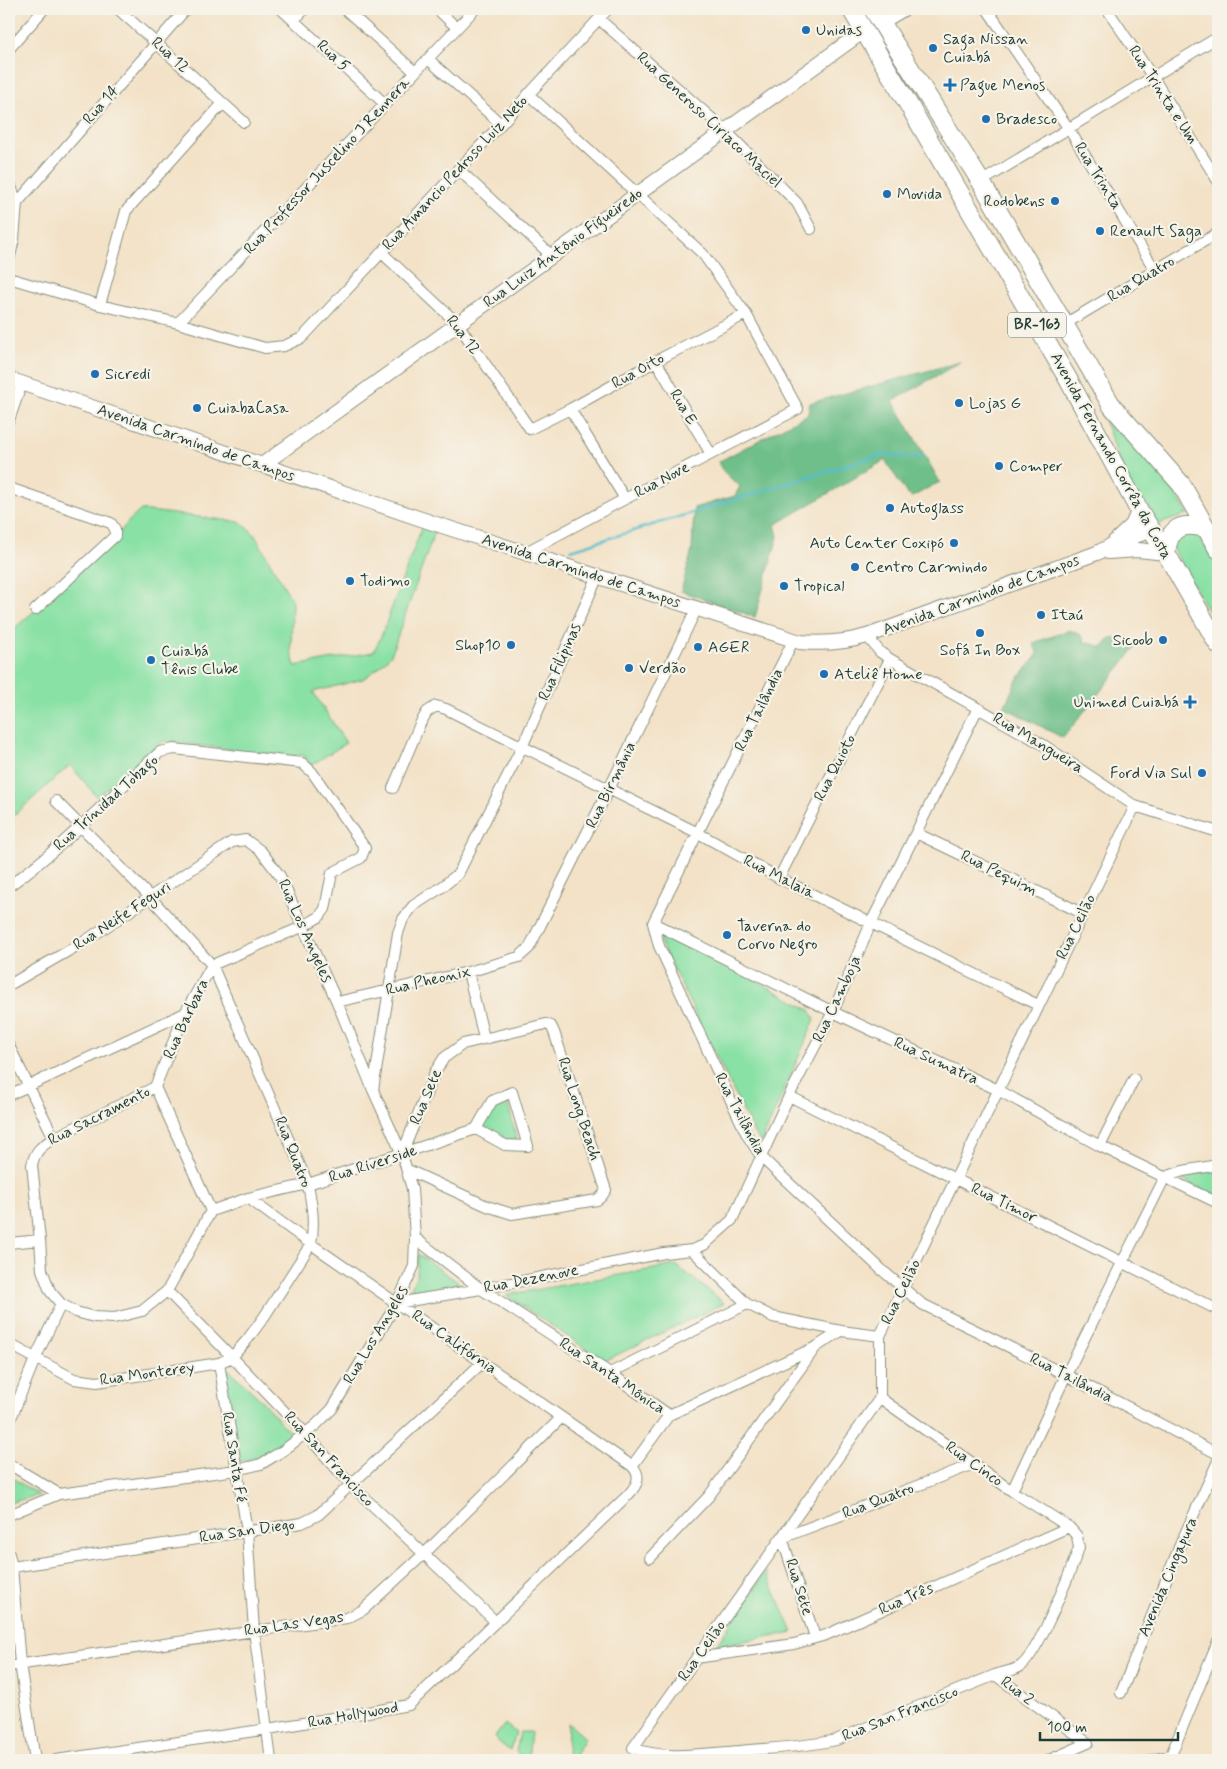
<svg xmlns="http://www.w3.org/2000/svg" width="1227" height="1769" viewBox="0 0 1227 1769" font-family="Mynerve,sans-serif">
<rect width="100%" height="100%" fill="#f7f3e8"/>
<filter id="ink" filterUnits="userSpaceOnUse"><feTurbulence type="fractalNoise" baseFrequency=".02" numOctaves="2"/><feDisplacementMap in="SourceGraphic" scale="10" xChannelSelector="R" yChannelSelector="G"/><feConvolveMatrix kernelMatrix="1 2 1 2 8 2 1 2 1" color-interpolation-filters="sRGB"/></filter>
<filter id="wash" filterUnits="userSpaceOnUse"><feTurbulence type="fractalNoise" baseFrequency=".0096" numOctaves="4" result="noise"/><feDisplacementMap in="SourceGraphic" scale="20" xChannelSelector="R" yChannelSelector="G"/><feGaussianBlur stdDeviation="1.12" result="paint"/><feColorMatrix in="noise" values="0 0 0 0 0 0 0 0 0 0 0 0 0 0 0 0 0 1.4 0 .05"/><feComposite in="paint" operator="in"/></filter>
<g filter="url(#wash)">
<rect width="100%" height="100%" fill="#f3e2c7"/>
<path fill="#89e1a5" stroke="#548f6c" d="M 1106,408 L 1166,477 L 1188,514 L 1151,527 L 1122,468 L 1107,427 L 1100,413 Z
M 141,510 L 241,522 L 254,534 L 292,600 L 291,650 L 295,666 L 373,652 L 380,639 L 422,527 L 435,531 L 391,655 L 378,668 L 363,679 L 313,692 L 346,743 L 310,766 L 304,755 L 293,757 L 163,741 L 97,797 L 70,765 L 9,820 L 9,633 L 108,547 L 128,522 Z
M 1181,530 L 1198,535 L 1218,566 L 1218,629 L 1169,542 Z
M 668,932 L 810,1010 L 815,1019 L 761,1143 L 755,1135 L 659,940 Z
M 507,1101 L 517,1139 L 506,1140 L 482,1126 L 492,1105 Z
M 1218,1170 L 1218,1198 L 1183,1180 L 1183,1174 Z
M 418,1254 L 466,1288 L 407,1295 L 417,1277 Z
M 676,1265 L 724,1303 L 604,1361 L 506,1295 Z
M 228,1369 L 262,1401 L 293,1436 L 266,1456 L 237,1462 L 225,1383 Z
M 9,1476 L 39,1495 L 9,1503 Z
M 766,1572 L 793,1632 L 716,1646 Z
M 568,1723 L 585,1738 L 572,1760 L 567,1760 Z
M 505,1724 L 516,1733 L 510,1751 L 494,1738 Z
M 520,1732 L 531,1732 L 528,1760 L 530,1757 L 539,1757 L 542,1760 L 527,1760 L 516,1752 Z"/>
<path fill="#6ebf8a" stroke="#467e5f" d="M 960,362 L 893,401 L 940,482 C 930,486 922,492 912,497 L 907,494 L 885,460 L 775,525 L 778,536 L 755,617 L 681,591 L 692,550 L 694,508 L 735,496 L 740,486 C 732,479 722,473 718,462 L 808,414 L 810,403 Z
M 1070,630 L 1081,635 L 1085,642 L 1102,647 L 1110,638 L 1125,637 L 1139,643 L 1063,738 L 1004,707 L 1017,680 L 1038,654 L 1033,643 Z"/>
<g fill="none" stroke-linecap="round" stroke-linejoin="round">
<path stroke="#53becf" stroke-width="2.5" d="M 571,550 L 883,454 L 912,458 L 922,456"/>
</g>
</g>
<g filter="url(#ink)">
<g fill="none" stroke-linecap="round" stroke-linejoin="round">
<defs>
<path id="street" d="M 118,9 L 244,122
M 281,9 L 385,104
M 437,9 L 457,28
M 987,9 L 1069,129 L 1155,270
M 1107,9 L 1152,76 L 1218,181
M 346,10 L 415,72
M 599,19 L 726,131 L 797,203 L 811,229
M 294,20 L 305,9
M 882,24 L 907,9
M 9,49 L 44,9
M 428,59 L 501,124
M 458,169 L 552,256
M 9,181 L 17,203 L 14,239 L 9,260
M 981,182 L 1218,37
M 17,203 L 186,9
M 381,252 L 458,324 L 530,429 L 570,409 L 656,361 L 746,314
M 9,278 L 100,305 L 178,323 L 265,348 L 284,346 L 302,338 L 608,9
M 100,305 L 126,211 L 223,103
M 178,323 L 475,9
M 1063,325 L 1218,233
M 656,361 L 711,454
M 570,409 L 625,499
M 9,420 L 22,383
M 9,488 L 111,523 L 115,529 L 115,536 L 35,610
M 526,552 L 625,499 L 798,409 L 746,314 L 703,254 L 528,94
M 867,636 L 880,652 L 890,659 L 1042,744 L 1135,806 L 1218,832
M 393,788 L 420,724 L 427,712 L 436,706 L 446,709 L 698,833 L 779,878 L 1038,1005
M 916,833 L 1082,913
M 779,878 L 890,659
M 9,886 C 64,847 109,797 160,752 L 174,749 L 302,763 L 312,772 L 365,848 L 361,858 L 332,873 L 325,909 L 319,917 L 302,927 L 212,965 L 185,1013 L 155,1087
M 653,923 L 659,946 L 747,1135 L 762,1158 L 883,1271 L 922,1304 L 1066,1375 L 1218,1454
M 653,923 L 833,1012 L 998,1090 L 1100,1146 L 1218,1203
M 653,923 L 793,641
M 468,972 L 484,1038
M 9,985 L 82,943 L 232,842 L 246,840 L 261,851 L 280,876 L 337,1002 L 373,1090 L 402,1154 L 412,1189 L 415,1238 L 414,1266 L 397,1303 L 332,1409 L 316,1425 L 284,1450 L 261,1464 L 236,1470 L 59,1494 L 9,1464
M 337,1002 L 468,972 L 519,957 L 529,948 L 609,789 L 697,608
M 9,1046 L 54,1138
M 155,1087 L 211,1211 L 167,1291 L 142,1311 L 114,1318 L 94,1317 L 76,1312 L 61,1304 L 50,1291 L 42,1270 L 40,1240 L 32,1165 C 35,1150 42,1146 54,1138 Z
M 373,1090 L 398,933 L 403,919 L 413,906 L 442,887 L 458,874 L 522,747 L 598,576
M 9,1095 L 185,1013
M 789,1096 L 1218,1310
M 1100,1146 L 1134,1079
M 402,1154 L 435,1072 L 444,1058 L 463,1044 L 546,1024 L 551,1026 L 554,1032 L 606,1190 L 602,1196 L 597,1200 L 512,1214 L 487,1206 L 408,1170
M 211,1211 L 248,1198 L 308,1184 L 476,1129 L 492,1101 L 512,1092 L 528,1146 L 505,1145 L 476,1129
M 415,1238 L 481,1289 L 610,1373 L 669,1415 L 816,1347 L 841,1331
M 9,1243 L 40,1240
M 692,1250 L 747,1304 L 773,1317 L 841,1331 L 880,1336
M 167,1291 L 232,1357 L 306,1434 L 351,1485 L 496,1622
M 397,1303 L 481,1289 L 664,1253 L 692,1250 L 704,1245 L 732,1220 L 789,1096 L 833,1012 L 871,923 L 978,708
M 9,1344 L 74,1379 L 97,1382 L 219,1363 L 232,1357 L 247,1340 L 264,1317 L 311,1244 C 315,1222 312,1206 308,1184 L 212,965 L 150,897 L 56,801
M 219,1363 L 247,1531 L 254,1630 L 271,1760
M 610,1373 L 747,1304
M 880,1398 L 1012,1491 L 1069,1527
M 9,1423 L 35,1359 L 61,1304
M 632,1466 L 669,1415
M 1012,1491 L 1066,1375 L 1165,1177 L 1183,1171 L 1218,1165
M 9,1515 L 59,1494
M 9,1554 L 12,1567 L 20,1664 L 35,1760
M 650,1558 L 709,1496 L 815,1348
M 12,1567 L 302,1523 L 318,1515 L 483,1362
M 815,1637 L 782,1538 L 974,1464
M 696,1658 L 794,1644 L 826,1635 L 1069,1527 L 1077,1536 L 1079,1548 C 1070,1573 1039,1652 1021,1666 C 1014,1671 1003,1672 995,1675 L 836,1740 C 805,1747 773,1748 740,1751 C 706,1753 665,1761 633,1748 L 880,1398 L 880,1336 L 1135,806
M 9,1666 L 347,1618 L 363,1610 L 425,1553 L 561,1418
M 995,1675 L 1088,1743 L 1049,1760
M 1121,1693 L 1180,1545 L 1218,1461
M 56,1760 L 268,1729 L 409,1705 L 629,1494 C 637,1485 642,1476 632,1466 L 311,1244 L 248,1198
M 1152,1760 L 1171,1755 L 1218,1641"/>
<path id="secondary" d="M 9,379 L 430,522 L 800,642 C 823,644 844,643 867,636 L 1097,553 L 1116,543 L 1152,530
M 262,465 L 865,30
M 1108,552 L 1138,550 L 1166,553"/>
<path id="highway" d="M 851,9 L 907,102 L 1068,379 L 1140,512 L 1166,553 L 1218,644
M 873,9 L 981,182 L 1112,406 L 1181,484 L 1218,549
M 1116,543 L 1134,526 L 1140,512
M 1166,553 C 1169,527 1181,522 1205,528"/>
</defs>
<use href="#street" stroke="#89907e" stroke-width="12"/>
<use href="#secondary" stroke="#89907e" stroke-width="16"/>
<use href="#highway" stroke="#89907e" stroke-width="20"/>
<use href="#street" stroke="#fff" stroke-width="10"/>
<use href="#secondary" stroke="#fff" stroke-width="14"/>
<use href="#highway" stroke="#fff" stroke-width="18"/>
</g>
</g>
<g fill="#1f6fb2" stroke="#f7f3e8" stroke-width="2">
<circle cx="806" cy="30" r="5"/>
<circle cx="933" cy="48" r="5"/>
<path d="M947.5 77.5h5v5h5v5h-5v5h-5v-5h-5v-5h5z"/>
<circle cx="986" cy="119" r="5"/>
<circle cx="887" cy="194" r="5"/>
<circle cx="1055" cy="201" r="5"/>
<circle cx="1100" cy="231" r="5"/>
<circle cx="95" cy="374" r="5"/>
<circle cx="959" cy="403" r="5"/>
<circle cx="197" cy="408" r="5"/>
<circle cx="999" cy="466" r="5"/>
<circle cx="890" cy="508" r="5"/>
<circle cx="954" cy="543" r="5"/>
<circle cx="855" cy="567" r="5"/>
<circle cx="350" cy="581" r="5"/>
<circle cx="784" cy="586" r="5"/>
<circle cx="1041" cy="615" r="5"/>
<circle cx="980" cy="633" r="5"/>
<circle cx="1163" cy="640" r="5"/>
<circle cx="511" cy="645" r="5"/>
<circle cx="698" cy="647" r="5"/>
<circle cx="151" cy="660" r="5"/>
<circle cx="629" cy="668" r="5"/>
<circle cx="824" cy="674" r="5"/>
<path d="M1187.5 694.5h5v5h5v5h-5v5h-5v-5h-5v-5h5z"/>
<circle cx="1202" cy="773" r="5"/>
<circle cx="727" cy="935" r="5"/>
</g>
<g text-anchor="middle" dominant-baseline="central" stroke-width="4.5" stroke-linejoin="round" paint-order="stroke">
<rect fill="#f7f3e8" stroke="#60746a" stroke-width="1" x="1008" y="312.5" width="58" height="25" rx="4"/>
<g font-size="15" font-weight="bold" fill="#1f3d34">
<text x="1037" y="325">BR-163</text>
</g>
<g font-size="16" fill="#1f3d34" stroke="#f7f3e8" text-anchor="start">
<text x="816" y="30">Unidas</text>
<text x="943" y="39">Saga Nissan<tspan x="943" dy="18">Cuiabá</tspan></text>
<text x="960" y="85">Pague Menos</text>
<text x="996" y="119">Bradesco</text>
<text x="897" y="194">Movida</text>
<text x="1045" y="201" text-anchor="end">Rodobens</text>
<text x="1110" y="231">Renault Saga</text>
<text x="105" y="374">Sicredi</text>
<text x="969" y="403">Lojas G</text>
<text x="207" y="408">CuiabaCasa</text>
<text x="1009" y="466">Comper</text>
<text x="900" y="508">Autoglass</text>
<text x="944" y="543" text-anchor="end">Auto Center Coxipó</text>
<text x="865" y="567">Centro Carmindo</text>
<text x="360" y="581">Todimo</text>
<text x="794" y="586">Tropical</text>
<text x="1051" y="615">Itaú</text>
<text x="1153" y="640" text-anchor="end">Sicoob</text>
<text x="501" y="645" text-anchor="end">Shop10</text>
<text x="708" y="647">AGER</text>
<text x="980" y="650" text-anchor="middle">Sofá In Box</text>
<text x="161" y="651">Cuiabá<tspan x="161" dy="18">Tênis Clube</tspan></text>
<text x="639" y="668">Verdão</text>
<text x="834" y="674">Ateliê Home</text>
<text x="1179" y="702" text-anchor="end">Unimed Cuiabá</text>
<text x="1192" y="773" text-anchor="end">Ford Via Sul</text>
<text x="737" y="926">Taverna do<tspan x="737" dy="18">Corvo Negro</tspan></text>
</g>
<g font-size="16" fill="#1f3d34" stroke="#f7f3e8">
<text transform="translate(170 55) rotate(42)">Rua 12</text>
<text transform="translate(333 56) rotate(43)">Rua 5</text>
<text transform="translate(1163 95) rotate(57)">Rua Trinta e Um</text>
<text transform="translate(101 105) rotate(-49)">Rua 14</text>
<text transform="translate(709 120) rotate(43)">Rua Generoso Ciriaco Maciel</text>
<text transform="translate(327 166) rotate(-47)">Rua Professor Juscelino J Rennera</text>
<text transform="translate(455 173) rotate(-47)">Rua Amancio Pedroso Luiz Neto</text>
<text transform="translate(1098 176) rotate(58)">Rua Trinta</text>
<text transform="translate(563 248) rotate(-36)">Rua Luiz Antônio Figueiredo</text>
<text transform="translate(1141 279) rotate(-31)">Rua Quatro</text>
<text transform="translate(463 335) rotate(52)">Rua 12</text>
<text transform="translate(638 371) rotate(-29)">Rua Oito</text>
<text transform="translate(683 407) rotate(59)">Rua E</text>
<text transform="translate(196 443) rotate(19)">Avenida Carmindo de Campos</text>
<text transform="translate(1111 456) rotate(61)">Avenida Fernando Corrêa da Costa</text>
<text transform="translate(662 480) rotate(-28)">Rua Nove</text>
<text transform="translate(581 571) rotate(18)">Avenida Carmindo de Campos</text>
<text transform="translate(981 595) rotate(-20)">Avenida Carmindo de Campos</text>
<text transform="translate(560 662) rotate(-66)">Rua Filipinas</text>
<text transform="translate(759 710) rotate(-64)">Rua Tailândia</text>
<text transform="translate(1038 743) rotate(31)">Rua Mangueira</text>
<text transform="translate(835 768) rotate(-63)">Rua Quioto</text>
<text transform="translate(611 785) rotate(-64)">Rua Birmânia</text>
<text transform="translate(106 803) rotate(-42)">Rua Trinidad Tobago</text>
<text transform="translate(999 873) rotate(26)">Rua Pequim</text>
<text transform="translate(779 877) rotate(27)">Rua Malaia</text>
<text transform="translate(122 916) rotate(-33)">Rua Neife Feguri</text>
<text transform="translate(1076 927) rotate(-64)">Rua Ceilão</text>
<text transform="translate(305 931) rotate(66)">Rua Los Angeles</text>
<text transform="translate(428 981) rotate(-13)">Rua Pheonix</text>
<text transform="translate(837 999) rotate(-65)">Rua Camboja</text>
<text transform="translate(186 1019) rotate(-65)">Rua Barbara</text>
<text transform="translate(936 1061) rotate(25)">Rua Sumatra</text>
<text transform="translate(426 1097) rotate(-67)">Rua Sete</text>
<text transform="translate(579 1109) rotate(72)">Rua Long Beach</text>
<text transform="translate(740 1114) rotate(62)">Rua Tailândia</text>
<text transform="translate(99 1116) rotate(-27)">Rua Sacramento</text>
<text transform="translate(293 1152) rotate(68)">Rua Quatro</text>
<text transform="translate(373 1164) rotate(-18)">Rua Riverside</text>
<text transform="translate(1004 1203) rotate(26)">Rua Timor</text>
<text transform="translate(531 1279) rotate(-11)">Rua Dezenove</text>
<text transform="translate(901 1292) rotate(-64)">Rua Ceilão</text>
<text transform="translate(376 1335) rotate(-59)">Rua Los Angeles</text>
<text transform="translate(454 1342) rotate(35)">Rua Califórnia</text>
<text transform="translate(147 1374) rotate(-8)">Rua Monterey</text>
<text transform="translate(612 1376) rotate(34)">Rua Santa Mônica</text>
<text transform="translate(1071 1378) rotate(27)">Rua Tailândia</text>
<text transform="translate(234 1457) rotate(81)">Rua Santa Fé</text>
<text transform="translate(329 1459) rotate(47)">Rua San Francisco</text>
<text transform="translate(974 1464) rotate(35)">Rua Cinco</text>
<text transform="translate(878 1501) rotate(-21)">Rua Quatro</text>
<text transform="translate(247 1531) rotate(-8)">Rua San Diego</text>
<text transform="translate(1168 1577) rotate(-67)">Avenida Cingapura</text>
<text transform="translate(799 1587) rotate(72)">Rua Sete</text>
<text transform="translate(906 1599) rotate(-24)">Rua Três</text>
<text transform="translate(294 1624) rotate(-8)">Rua Las Vegas</text>
<text transform="translate(702 1651) rotate(-55)">Rua Ceilão</text>
<text transform="translate(1017 1691) rotate(37)">Rua 2</text>
<text transform="translate(900 1714) rotate(-22)">Rua San Francisco</text>
<text transform="translate(353 1715) rotate(-10)">Rua Hollywood</text>
</g>
</g>
<rect width="1227" height="1769" fill="none" stroke="#f7f3e8" stroke-width="30"/>
<path d="M1040 1732v8h138v-8" fill="none" stroke="#1f3d34" stroke-width="2.5"/>
<text x="1047" y="1732" font-size="15" fill="#1f3d34" stroke="#f7f3e8" stroke-width="4" paint-order="stroke">100 m</text>
</svg>
